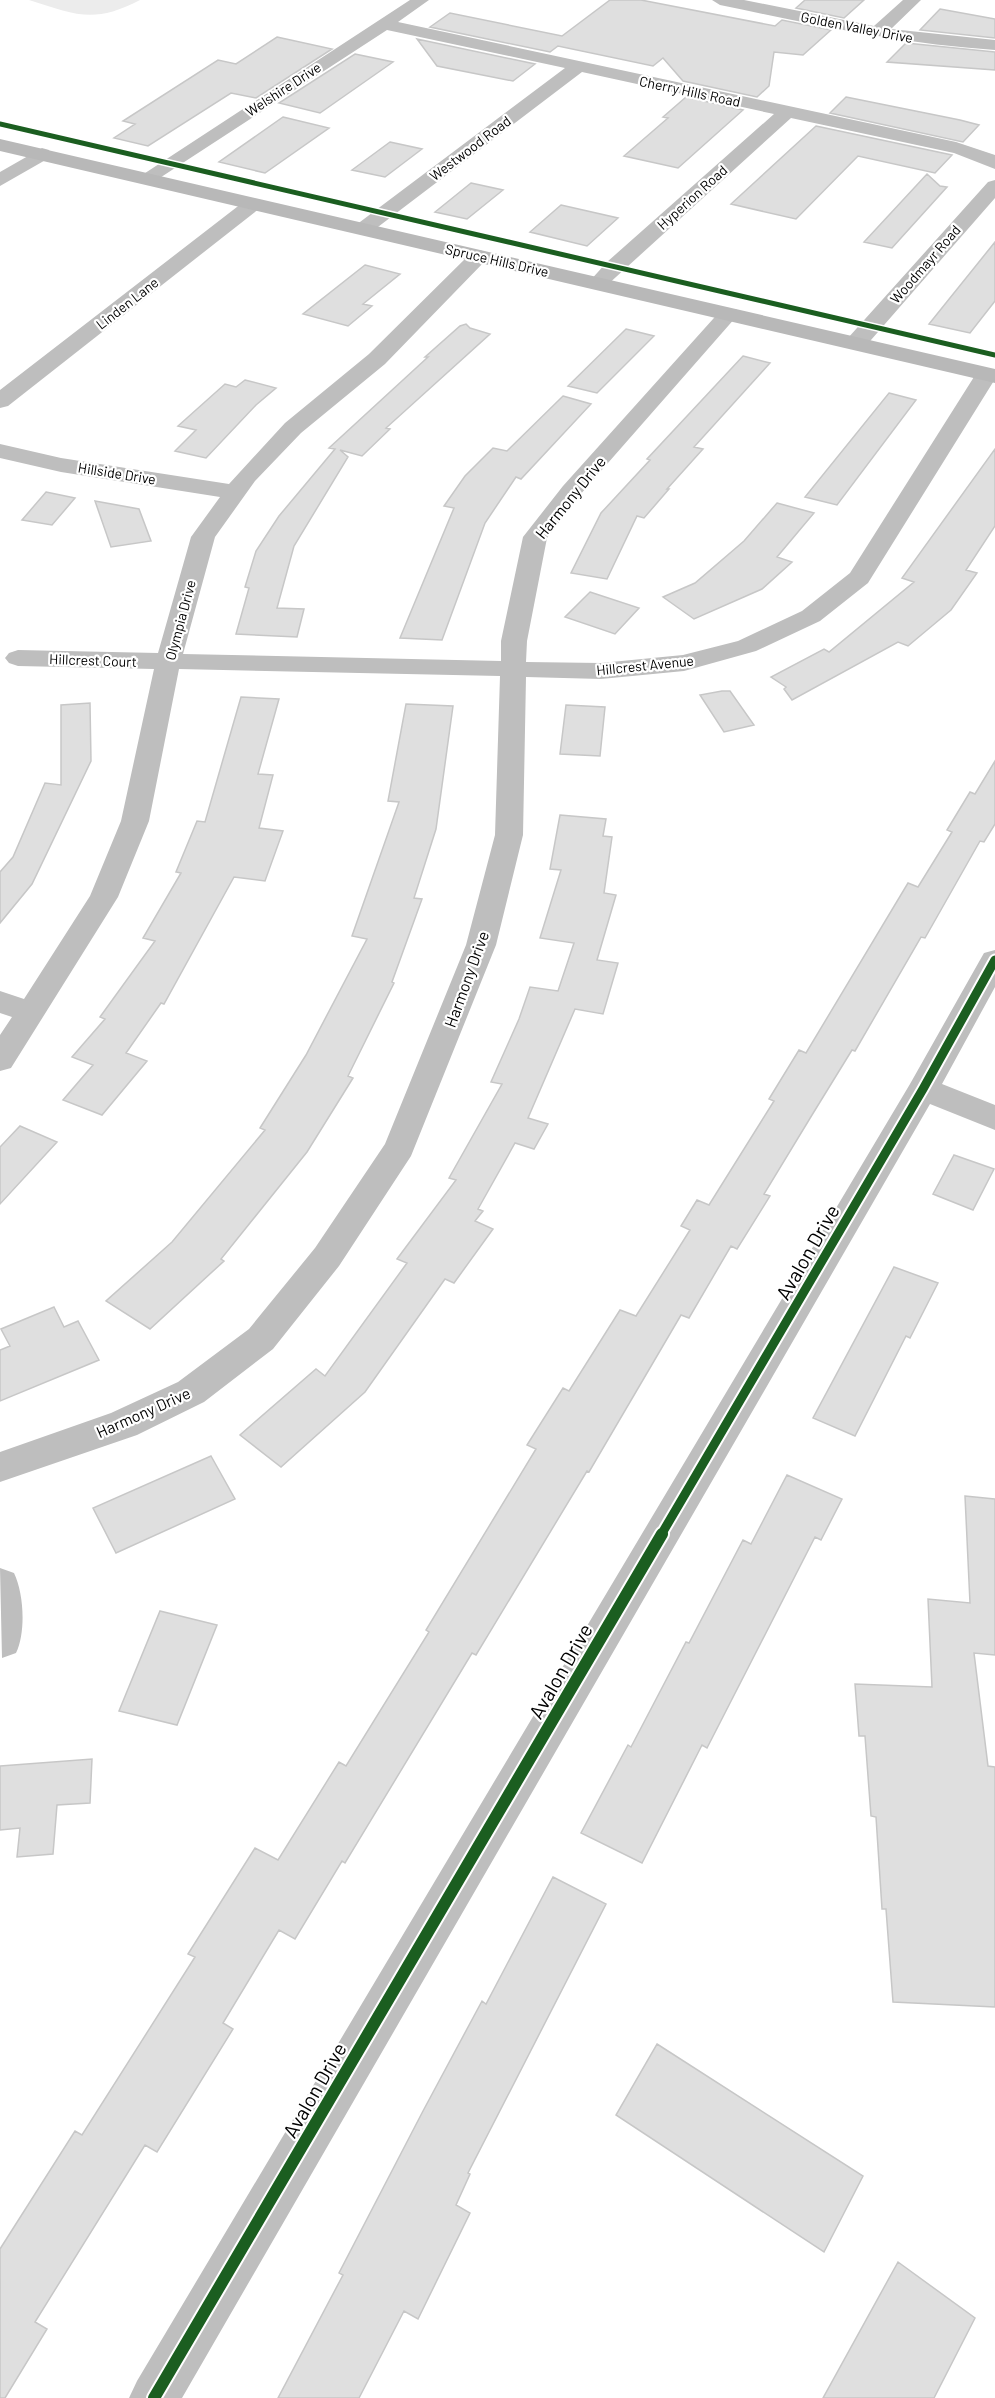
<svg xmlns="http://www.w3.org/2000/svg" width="995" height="2398" viewBox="0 0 995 2398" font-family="Barlow,sans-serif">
<rect width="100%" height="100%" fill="#fff"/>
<path fill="#ececec" d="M 29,0 L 140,0 C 94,24 76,15 29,0 Z"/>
<path fill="#dfdfdf" stroke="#c7c7c7" stroke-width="1.5" d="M 610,0 L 641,0 L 775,26 L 782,20 L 831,30 L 803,55 L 774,52 L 769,86 L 757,97 L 683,81 L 663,58 L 653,66 L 558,46 L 550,52 L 430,27 L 450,13 L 562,36 Z
M 805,0 L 864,0 L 844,18 L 796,8 Z
M 940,9 L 995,19 L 995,38 L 920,30 Z
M 277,37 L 332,49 L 256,98 L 231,93 L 148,146 L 114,138 L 135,124 L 123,121 L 218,60 L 236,64 Z
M 417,39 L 535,64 L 513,81 L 437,66 Z
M 906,43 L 995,52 L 995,70 L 887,62 Z
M 355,54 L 393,62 L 320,113 L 279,103 Z
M 686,97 L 743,110 L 678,168 L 624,156 L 668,118 L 663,117 Z
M 846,97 L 960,120 L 979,125 L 963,142 L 830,113 Z
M 283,117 L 329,128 L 265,173 L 219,162 Z
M 816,126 L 952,155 L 935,173 L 858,156 L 796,219 L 731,204 Z
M 390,142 L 422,149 L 385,177 L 352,170 Z
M 927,174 L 940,186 L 947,187 L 910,228 L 892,248 L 864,242 Z
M 471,183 L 503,190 L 467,219 L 435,212 Z
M 561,205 L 618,218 L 587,246 L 530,232 Z
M 995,242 L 995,301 L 970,333 L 929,324 Z
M 365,265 L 400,274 L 363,304 L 372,306 L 348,326 L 303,314 Z
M 466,324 L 470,328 L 490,334 L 386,428 L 390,429 L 362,456 L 340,450 L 348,457 L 294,546 L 277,608 L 304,609 L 297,637 L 236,634 L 249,588 L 245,587 L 256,551 L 279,516 L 335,449 L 329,448 L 428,357 L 425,357 L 460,326 Z
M 626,329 L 654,336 L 597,393 L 568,386 Z
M 743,356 L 770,363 L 694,447 L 703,449 L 667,489 L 669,489 L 644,518 L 637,516 L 607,579 L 571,573 L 601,513 L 650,460 L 647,459 Z
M 245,380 L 276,388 L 256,405 L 206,458 L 175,451 L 196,430 L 178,426 L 225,384 L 236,387 Z
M 889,393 L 916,400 L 837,505 L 805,497 Z
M 563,396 L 591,404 L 521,479 L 516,477 L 485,523 L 442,640 L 400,638 L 454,508 L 444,506 L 465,476 L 493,448 L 507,451 Z
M 995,449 L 995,526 L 966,570 L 977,573 L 951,610 L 908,646 L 898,642 L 792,700 L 784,689 L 786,687 L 771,677 L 824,649 L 829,652 L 914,582 L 902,578 Z
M 46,492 L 75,498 L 52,525 L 22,520 Z
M 95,501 L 139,509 L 151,541 L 111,547 Z
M 777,503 L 814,513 L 777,557 L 792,562 L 762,589 L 694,619 L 663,597 L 695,583 L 744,541 Z
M 590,592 L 639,608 L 615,634 L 565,617 Z
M 722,691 L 730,691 L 754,725 L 724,732 L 700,695 Z
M 241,697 L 279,699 L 258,774 L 273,775 L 259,828 L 283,831 L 265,881 L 234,877 L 164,1004 L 161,1003 L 126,1053 L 147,1061 L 102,1115 L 63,1100 L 93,1065 L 72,1057 L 105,1019 L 100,1017 L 155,941 L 143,938 L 181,873 L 176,872 L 197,821 L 205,822 Z
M 90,703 L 91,761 L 32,884 L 0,923 L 0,872 L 13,857 L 45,783 L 61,785 L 61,705 Z
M 406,704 L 453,706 L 436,829 L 414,898 L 422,899 L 392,982 L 394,983 L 348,1076 L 353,1078 L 307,1152 L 221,1259 L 224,1261 L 150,1329 L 106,1301 L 172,1242 L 265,1130 L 260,1128 L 306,1055 L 367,939 L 352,936 L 399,802 L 388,801 Z
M 566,705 L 605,707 L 600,756 L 560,754 Z
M 995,761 L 995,824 L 984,842 L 980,841 L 925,938 L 921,937 L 855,1051 L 852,1050 L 812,1115 L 764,1194 L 770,1196 L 737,1249 L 731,1246 L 689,1318 L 681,1315 L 589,1472 L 587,1471 L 476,1655 L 472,1653 L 345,1863 L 342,1861 L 295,1939 L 279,1930 L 223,2023 L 233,2029 L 157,2152 L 145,2145 L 35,2322 L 47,2329 L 5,2398 L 0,2398 L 0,2249 L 75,2131 L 82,2135 L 195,1957 L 188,1954 L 255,1848 L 278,1860 L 339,1762 L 346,1766 L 429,1632 L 426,1630 L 536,1449 L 527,1445 L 563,1388 L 569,1391 L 620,1310 L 636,1316 L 690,1230 L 681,1226 L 697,1200 L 709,1205 L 774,1101 L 769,1099 L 799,1050 L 806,1053 L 908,883 L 918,887 L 952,832 L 947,830 L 970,792 L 975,794 Z
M 560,815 L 606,819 L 603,836 L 612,837 L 604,893 L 616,895 L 597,960 L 618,963 L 603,1014 L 575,1009 L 528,1118 L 548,1124 L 534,1149 L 515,1143 L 478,1209 L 483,1211 L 475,1221 L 493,1229 L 454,1283 L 445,1279 L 365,1392 L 281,1467 L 240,1435 L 316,1369 L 325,1376 L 407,1263 L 397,1259 L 456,1180 L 449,1178 L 502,1084 L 491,1082 L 519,1019 L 530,987 L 558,991 L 574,943 L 540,938 L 561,870 L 550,869 Z
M 20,1126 L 57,1142 L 0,1204 L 0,1147 Z
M 954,1155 L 994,1169 L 973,1210 L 933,1194 Z
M 894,1267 L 938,1283 L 910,1338 L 906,1336 L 855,1436 L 813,1418 Z
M 54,1307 L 64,1327 L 78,1321 L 99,1360 L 0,1401 L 0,1350 L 10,1346 L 1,1329 Z
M 211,1456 L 235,1499 L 116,1553 L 93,1508 Z
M 787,1475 L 842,1499 L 821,1540 L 815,1537 L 707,1748 L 702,1745 L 642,1863 L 581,1833 L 628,1745 L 631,1747 L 686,1642 L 689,1643 L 743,1540 L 751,1544 Z
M 965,1496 L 995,1499 L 995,1655 L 974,1653 L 988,1766 L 995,1767 L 995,2007 L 893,2002 L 886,1909 L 882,1909 L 876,1817 L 871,1816 L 865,1736 L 859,1736 L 855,1684 L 932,1687 L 928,1599 L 970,1603 Z
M 160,1611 L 217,1625 L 177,1725 L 119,1711 Z
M 92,1759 L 90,1803 L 57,1805 L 53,1854 L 17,1857 L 20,1828 L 0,1830 L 0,1766 Z
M 553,1877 L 606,1904 L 468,2173 L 470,2174 L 456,2205 L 470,2213 L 418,2319 L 404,2311 L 359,2398 L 278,2398 L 343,2275 L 339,2273 L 423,2111 L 482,2001 L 486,2004 Z
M 657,2044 L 863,2176 L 824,2252 L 616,2115 Z
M 898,2262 L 975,2318 L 934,2398 L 823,2398 Z"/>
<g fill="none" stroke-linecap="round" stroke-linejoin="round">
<path fill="#bebebe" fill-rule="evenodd" d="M 410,0 L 429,0 L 398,22 L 956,142 L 995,155 L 995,169 L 954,153 L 791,118 L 605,287 L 591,287 L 588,283 L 607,262 L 774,114 L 582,72 L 370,233 L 363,235 L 353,229 L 356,225 L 565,68 L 387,30 L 152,183 L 138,183 L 136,179 Z
M 712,0 L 744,0 L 874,26 L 903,0 L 921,0 L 891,29 L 995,40 L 995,50 C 902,44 811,24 720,5 Z
M 42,148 L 49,150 L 51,154 L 49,158 L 0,186 L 0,172 Z
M 995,180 L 995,198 L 864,348 L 848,348 L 845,343 L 848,338 L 988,182 Z
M 253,198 L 263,204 L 260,208 L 8,406 L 0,408 L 0,390 L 246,200 Z
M 479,250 L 486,252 L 489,256 L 486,260 L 385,364 L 301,433 L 255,481 L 215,537 L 183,654 L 501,661 L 501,641 L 523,537 L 563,486 L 722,309 L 736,309 L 739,313 L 736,317 L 579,496 L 547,538 L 527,641 L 526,662 L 601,663 L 683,655 L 738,641 L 802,611 L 850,573 L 979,369 L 995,369 L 995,379 L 868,583 L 820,621 L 756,651 L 684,671 L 601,679 L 526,677 L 523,835 L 496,945 L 411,1156 L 339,1266 L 273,1349 L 204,1402 L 137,1435 L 0,1482 L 0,1452 L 111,1413 L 178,1382 L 249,1329 L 315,1248 L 385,1144 L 466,945 L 495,835 L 500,676 L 179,669 L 149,821 L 118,897 L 11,1068 L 0,1071 L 0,1035 L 12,1017 L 0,1013 L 0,991 L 24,999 L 90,896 L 121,821 L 154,669 L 18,666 L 9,663 L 5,658 L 9,653 L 18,650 L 158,653 L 191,537 L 220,497 L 61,472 L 0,458 L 0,444 L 61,458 L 229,484 L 285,423 L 369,354 L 472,252 Z
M 995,950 L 995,987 L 942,1084 L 995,1105 L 995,1130 L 930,1104 L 182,2398 L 129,2398 L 137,2381 L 910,1084 L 980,960 L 984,953 Z
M 0,1568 L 14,1573 C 24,1594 26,1632 16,1653 L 2,1658 Z"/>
<path fill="#b8b8b8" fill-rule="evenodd" d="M 0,139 L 995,369 L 995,383 L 0,151 Z"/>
<defs>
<path id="cycleway-far2" d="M 0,124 L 995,355"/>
<path id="cycleway-far1" d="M 661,1535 L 923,1089 L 995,960"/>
<path id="cycleway" d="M 154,2398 L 662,1534"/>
</defs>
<use href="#cycleway-far2" stroke="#fff" stroke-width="8"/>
<use href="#cycleway-far1" stroke="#fff" stroke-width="13"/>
<use href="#cycleway" stroke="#fff" stroke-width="16"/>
<use href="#cycleway-far2" stroke="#1b5e20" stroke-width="5"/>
<use href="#cycleway-far1" stroke="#1b5e20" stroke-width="9"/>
<use href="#cycleway" stroke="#1b5e20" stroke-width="12"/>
</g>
<g text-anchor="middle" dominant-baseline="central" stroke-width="4.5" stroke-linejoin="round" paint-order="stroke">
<g font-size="14" fill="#000" stroke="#fff">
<text transform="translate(857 27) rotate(11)">Golden Valley Drive</text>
<text transform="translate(283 89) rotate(-33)">Welshire Drive</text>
<text transform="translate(690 91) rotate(12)">Cherry Hills Road</text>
<text transform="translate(470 148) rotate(-37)">Westwood Road</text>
<text transform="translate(692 197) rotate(-42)">Hyperion Road</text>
<text transform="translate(497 260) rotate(13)">Spruce Hills Drive</text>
<text transform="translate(925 264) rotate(-49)">Woodmayr Road</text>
<text transform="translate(127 303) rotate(-38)">Linden Lane</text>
<text transform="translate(117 473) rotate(9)">Hillside Drive</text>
<text transform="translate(180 620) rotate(-75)">Olympia Drive</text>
<text transform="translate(93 660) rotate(2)">Hillcrest Court</text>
<text transform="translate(645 665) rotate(-6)">Hillcrest Avenue</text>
</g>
<g font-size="16" fill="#000" stroke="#fff">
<text transform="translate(570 497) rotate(-51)">Harmony Drive</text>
<text transform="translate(466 979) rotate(-70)">Harmony Drive</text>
<text transform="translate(143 1412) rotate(-24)">Harmony Drive</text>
</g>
<g font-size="20" fill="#000" stroke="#fff">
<text transform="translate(807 1252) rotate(-60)">Avalon Drive</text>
<text transform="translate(560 1671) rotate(-60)">Avalon Drive</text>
<text transform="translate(314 2090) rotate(-60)">Avalon Drive</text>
</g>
</g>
</svg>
